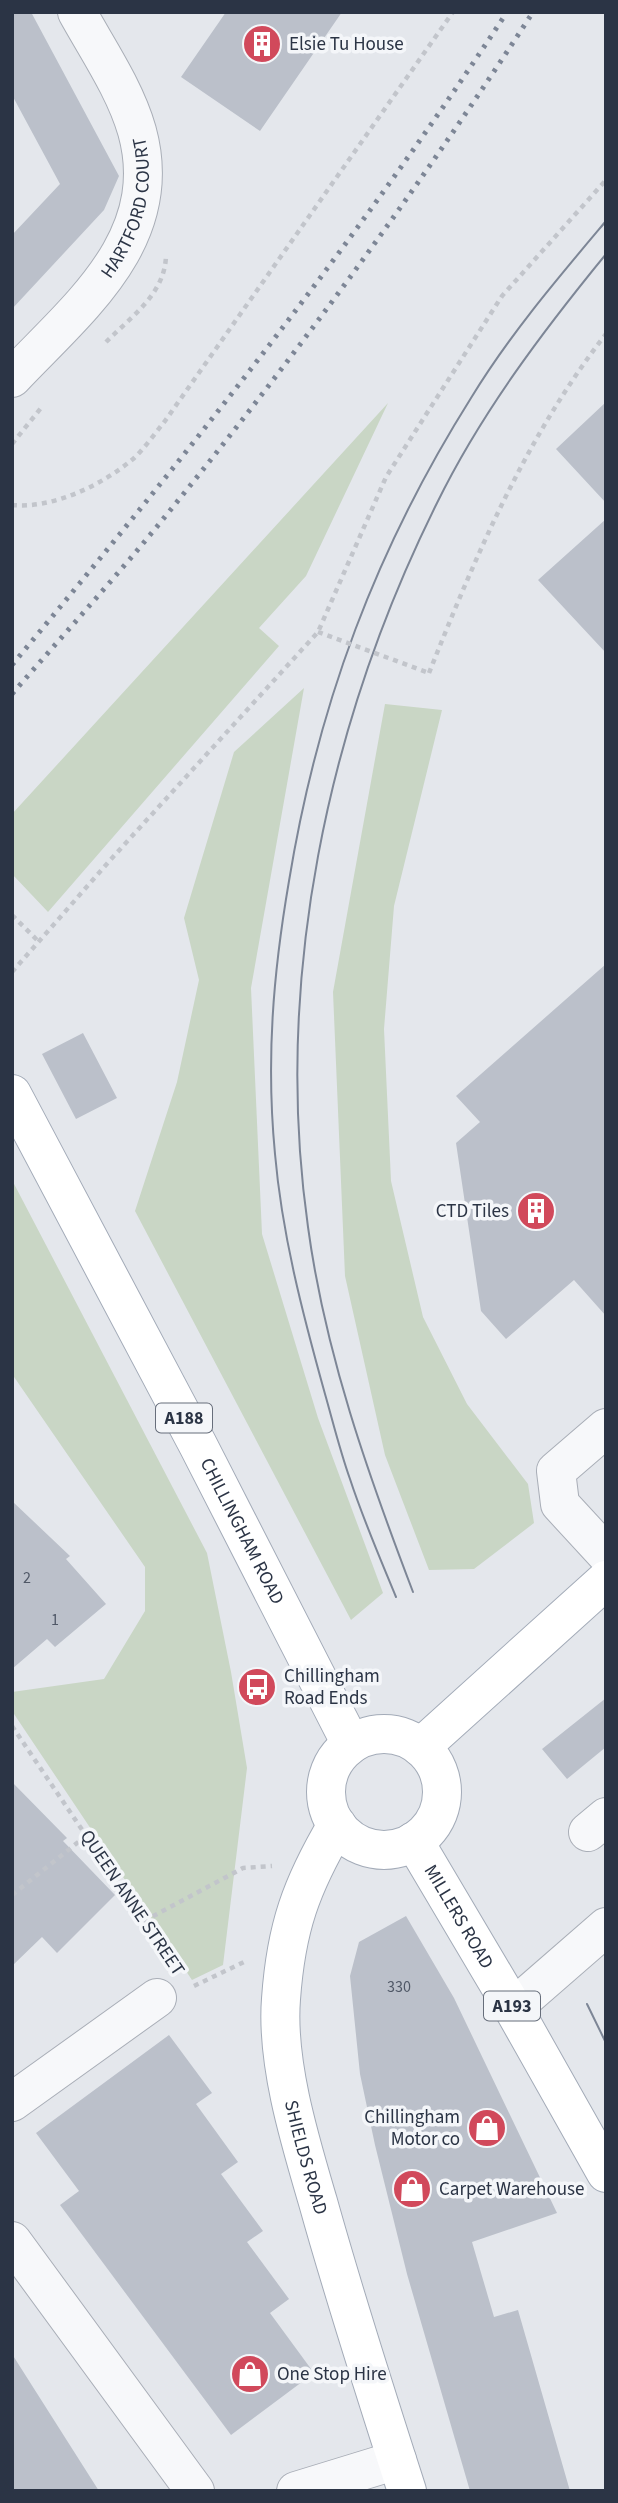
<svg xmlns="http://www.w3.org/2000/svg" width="618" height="2503" viewBox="0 0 618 2503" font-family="'Source Sans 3',sans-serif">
<rect width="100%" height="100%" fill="#e4e7ec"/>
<path fill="#c9d6c5" d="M 388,403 L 306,576 L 259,628 L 279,646 L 48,912 L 12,874 L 12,814 Z
M 304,688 L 251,988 L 262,1234 L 318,1418 L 383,1593 L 351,1620 L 135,1211 L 177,1082 L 199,980 L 184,918 L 234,752 Z
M 385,704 L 442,710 L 394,906 L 384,1029 L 391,1181 L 423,1317 L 467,1404 L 528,1484 L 534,1523 L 474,1569 L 429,1570 L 385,1455 L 345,1276 L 333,992 Z
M 12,1180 L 207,1553 L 231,1672 L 247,1768 L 223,1965 L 192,1980 L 12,1711 L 12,1692 L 104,1679 L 145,1611 L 145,1567 L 12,1374 Z"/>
<path fill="#bbc0ca" d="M 12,12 L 31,12 L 119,176 L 104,210 L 12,309 L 12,235 L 60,184 L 12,95 Z
M 226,12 L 342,12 L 260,131 L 181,77 Z
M 606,402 L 606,503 L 556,449 Z
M 606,519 L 606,653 L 538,580 Z
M 606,964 L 606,1316 L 574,1280 L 506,1339 L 481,1311 L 456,1143 L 480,1122 L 456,1096 Z
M 83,1033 L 117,1098 L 76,1119 L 42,1054 Z
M 12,1501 L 70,1556 L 66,1559 L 106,1604 L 55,1647 L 47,1639 L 12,1669 Z
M 606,1698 L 606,1747 L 567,1779 L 542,1749 Z
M 12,1782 L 67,1838 L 63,1841 L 115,1895 L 57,1953 L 42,1937 L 12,1966 Z
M 406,1916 L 454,1998 L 557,2213 L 472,2242 L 494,2317 L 518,2310 L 570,2491 L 470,2491 L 407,2274 L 375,2145 L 360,2074 L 350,1976 L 359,1942 Z
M 169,2035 L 212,2093 L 196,2104 L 238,2162 L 221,2174 L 263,2231 L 247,2242 L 289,2299 L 270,2313 L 314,2373 L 231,2435 L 60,2205 L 79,2191 L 36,2133 Z
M 12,2354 L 99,2491 L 12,2491 Z"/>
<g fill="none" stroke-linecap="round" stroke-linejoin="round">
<defs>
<g id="minor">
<path id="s1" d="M 12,378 C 78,308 167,239 137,131 C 125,89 98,50 77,12"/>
<path d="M 606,1428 L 556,1471 L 560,1504 L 606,1554"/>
<path d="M 588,1832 L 606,1817"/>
<path d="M 513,2008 L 606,1927"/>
<path d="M 12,2102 L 157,1998"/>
<path d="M 12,2241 L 195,2491"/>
<path d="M 296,2491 L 397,2460"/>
</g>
<g id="major">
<path id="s2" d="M 12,1094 L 198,1445 L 351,1744"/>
<circle cx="384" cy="1792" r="58"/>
<path d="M 421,1747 L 606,1580"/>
<path id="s3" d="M 337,1825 C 301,1886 286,1928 281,1999 C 276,2063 300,2141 318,2202 C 345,2299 376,2395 407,2491"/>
<path id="s4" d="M 414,1841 L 513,2008 L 606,2173"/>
</g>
</defs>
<use href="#minor" stroke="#a9aeb7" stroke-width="40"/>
<use href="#major" stroke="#a3abb8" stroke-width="40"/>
<path stroke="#c2c5cb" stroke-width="4.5" stroke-dasharray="5 5" stroke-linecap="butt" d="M 106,342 C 132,316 166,293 166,254
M 12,444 L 41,408
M 12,505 C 53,509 102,485 133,459 C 145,448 155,433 165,421 L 453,12
M 429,673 C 476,555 527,435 606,334
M 12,915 L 39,942
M 12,972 L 113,857 L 318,632 L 386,477 L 502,296 L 606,180
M 12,1726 L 170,1960
M 12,1895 L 87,1835
M 144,1921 L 243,1868 L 272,1866
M 194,1986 L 246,1961"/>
<use href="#minor" stroke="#f7f8fa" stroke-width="38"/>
<use href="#major" stroke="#fff" stroke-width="38"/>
<path stroke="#7d8696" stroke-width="2" d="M 413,1592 C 368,1474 325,1353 308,1227 C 273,981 327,724 437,503 C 481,413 543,331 606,254
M 396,1597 C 380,1558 363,1519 350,1479 C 340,1451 333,1422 325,1394 C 303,1315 282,1235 275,1154 C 266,1060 273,974 289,881 C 318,704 376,549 471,398 C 510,334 558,278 606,221
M 587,2004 L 606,2043"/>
<path stroke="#7d8696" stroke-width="5" stroke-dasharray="3.5 7" stroke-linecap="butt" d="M 12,665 C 187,455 357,241 507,12
M 12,694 C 64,634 118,575 168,513 C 298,353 421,185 533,12"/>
<path stroke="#c2c5cb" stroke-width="4.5" stroke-dasharray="5 5" stroke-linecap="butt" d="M 318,632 L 429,673"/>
</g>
<defs>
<symbol id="building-disc" viewBox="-11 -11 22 22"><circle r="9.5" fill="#d1495b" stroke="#f4f6f9"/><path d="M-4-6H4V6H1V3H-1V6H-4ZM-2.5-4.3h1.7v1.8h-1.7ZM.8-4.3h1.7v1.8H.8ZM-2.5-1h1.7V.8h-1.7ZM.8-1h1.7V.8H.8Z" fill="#fff"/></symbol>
<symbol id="bus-disc" viewBox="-11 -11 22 22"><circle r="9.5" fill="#d1495b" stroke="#f4f6f9"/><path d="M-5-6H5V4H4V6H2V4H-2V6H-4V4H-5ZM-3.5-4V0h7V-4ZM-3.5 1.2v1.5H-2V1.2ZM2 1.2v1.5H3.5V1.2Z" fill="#fff"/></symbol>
<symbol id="shop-disc" viewBox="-11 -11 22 22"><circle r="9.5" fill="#d1495b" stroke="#f4f6f9"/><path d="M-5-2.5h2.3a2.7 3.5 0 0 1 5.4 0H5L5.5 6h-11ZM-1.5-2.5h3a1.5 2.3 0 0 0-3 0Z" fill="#fff"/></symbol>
</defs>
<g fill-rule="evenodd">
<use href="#building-disc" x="240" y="22" width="44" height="44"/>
<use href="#building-disc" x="514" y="1189" width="44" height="44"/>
<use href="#bus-disc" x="235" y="1665" width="44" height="44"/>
<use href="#shop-disc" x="465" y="2106" width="44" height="44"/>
<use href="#shop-disc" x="390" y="2167" width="44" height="44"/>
<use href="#shop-disc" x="228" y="2352" width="44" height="44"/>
</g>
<g text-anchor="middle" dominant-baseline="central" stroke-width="7" stroke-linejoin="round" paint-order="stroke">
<g font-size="16" fill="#4f5766">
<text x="27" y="1578">2</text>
<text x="55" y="1620">1</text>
<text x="399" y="1987">330</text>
</g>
<g fill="#f4f6f9" stroke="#676e7b" stroke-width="2">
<rect x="156" y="1403.5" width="56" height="29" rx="5"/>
<rect x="484" y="1991.5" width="56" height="29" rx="5"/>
</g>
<g font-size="18" font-weight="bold" fill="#2b3445">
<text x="184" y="1418">A188</text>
<text x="512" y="2006">A193</text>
</g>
<g font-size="19" fill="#2b3445" stroke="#f4f6f9" text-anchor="start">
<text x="289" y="44">Elsie Tu House</text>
<text x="509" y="1211" text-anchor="end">CTD Tiles</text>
<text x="284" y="1676">Chillingham<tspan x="284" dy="22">Road Ends</tspan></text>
<text x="460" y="2117" text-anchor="end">Chillingham<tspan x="460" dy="22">Motor co</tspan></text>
<text x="439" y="2189">Carpet Warehouse</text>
<text x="277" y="2374">One Stop Hire</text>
</g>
<g font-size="19" fill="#2b3445" stroke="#f4f6f9">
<text stroke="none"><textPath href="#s1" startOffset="212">HARTFORD COURT</textPath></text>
<text stroke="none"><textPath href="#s2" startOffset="494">CHILLINGHAM ROAD</textPath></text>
<text transform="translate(132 1903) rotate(56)">QUEEN ANNE STREET</text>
<text stroke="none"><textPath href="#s4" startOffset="88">MILLERS ROAD</textPath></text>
<text stroke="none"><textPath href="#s3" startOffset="346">SHIELDS ROAD</textPath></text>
</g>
</g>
<rect width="618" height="2503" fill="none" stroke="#2b3445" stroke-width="28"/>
</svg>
